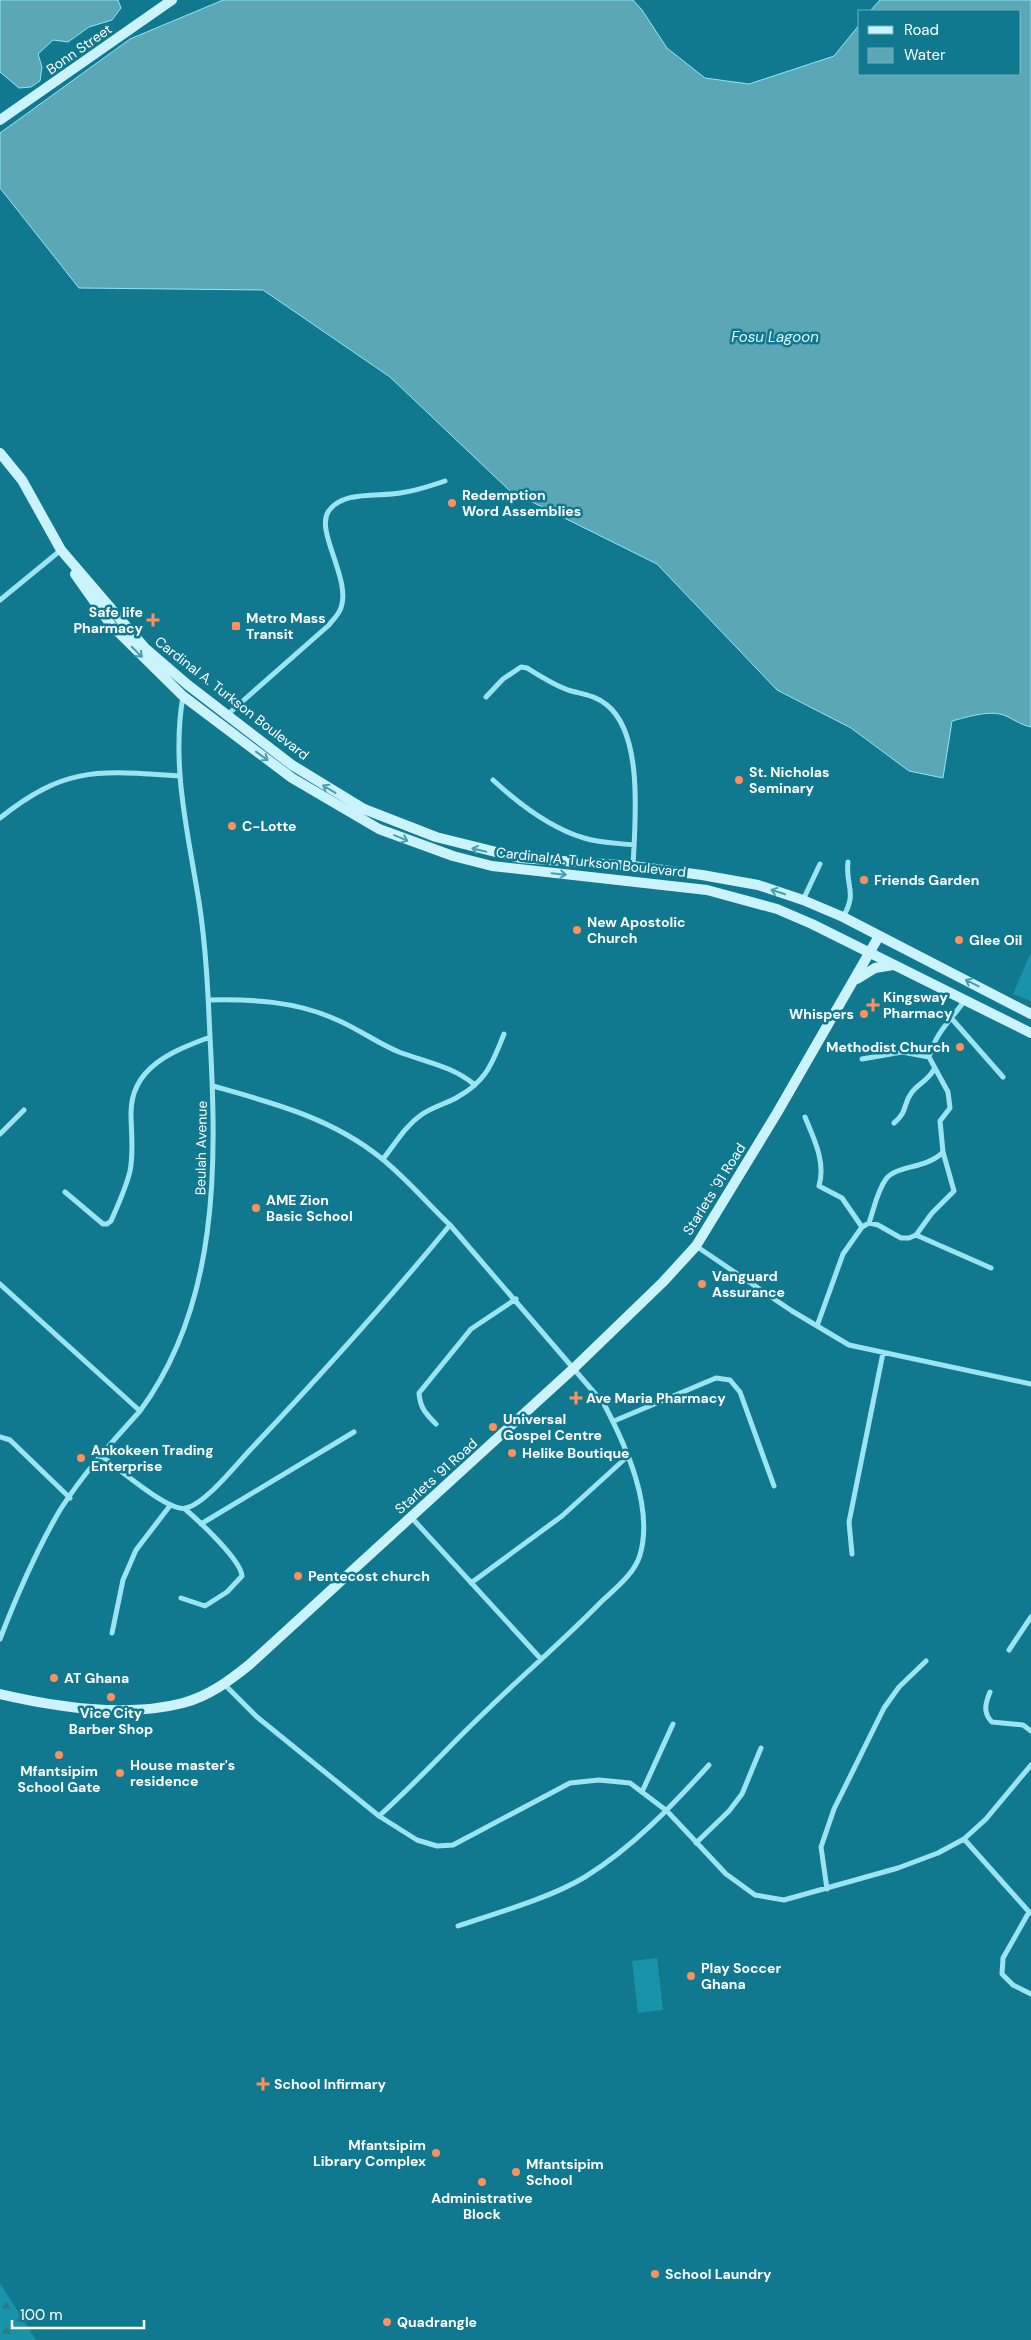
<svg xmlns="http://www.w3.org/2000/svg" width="1031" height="2340" viewBox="0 0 1031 2340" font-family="'DM Sans',sans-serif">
<defs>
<pattern id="forest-firs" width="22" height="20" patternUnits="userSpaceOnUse" patternTransform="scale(1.25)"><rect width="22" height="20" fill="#1993a9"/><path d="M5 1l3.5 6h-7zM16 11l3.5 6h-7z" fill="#2b7a88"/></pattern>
</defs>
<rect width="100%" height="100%" fill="#11798f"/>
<path fill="#1993a9" d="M 1031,952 L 1031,1001 L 1013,994 Z
M 657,1958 L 663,2010 L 638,2013 L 632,1961 Z"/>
<path fill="url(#forest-firs)" d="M 0,2283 L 36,2340 L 0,2340 Z"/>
<path fill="#5ca7b5" stroke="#8ce7f6" d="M 0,0 L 118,0 L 121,8 L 112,20 L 89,27 L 68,42 L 53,40 L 38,54 L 42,67 L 40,81 L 31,87 L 19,88 L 0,72 Z
M 223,0 L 633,0 L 642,10 L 667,48 L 705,78 L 749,84 L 834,56 L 860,24 L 860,74 L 1020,74 L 1020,11 L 870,11 L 880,0 L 1031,0 L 1031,727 C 1021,725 1015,720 1006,716 C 990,709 968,717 952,721 L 943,778 L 909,771 L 851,728 L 777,690 L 657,564 L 510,491 L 390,377 L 263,290 L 79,288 L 0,188 L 0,133 L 130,39 Z"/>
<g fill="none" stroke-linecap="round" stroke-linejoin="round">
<path stroke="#9be5f2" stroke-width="5" d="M 0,600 L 61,550
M 486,697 L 503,679 L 521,667 L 527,668 C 540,676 554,685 568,690 C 581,694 595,695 607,705 C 644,735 635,823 633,866
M 227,715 L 329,625 C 332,621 336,617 339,612 C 355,584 315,533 328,512 C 342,490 379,497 400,493 C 416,491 430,486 445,481
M 493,780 C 519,804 550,828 584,838 C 600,843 617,843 634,845
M 0,818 C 66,765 100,771 179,776
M 803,900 L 820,864
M 843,917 C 858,892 845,886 848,862
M 208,1000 C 251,999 295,1001 335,1019 C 357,1028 377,1043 399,1052 C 426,1062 452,1066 475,1085
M 952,1019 L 1003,1077
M 862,1059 L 902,1052 L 929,1057
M 805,1117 C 814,1139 826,1162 819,1186 L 842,1198 L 862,1227
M 894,1123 C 909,1110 902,1105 912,1092 C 919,1083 929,1080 934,1069
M 0,1134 L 24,1110
M 383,1159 C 395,1144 405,1126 421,1115 C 432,1107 445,1104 456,1098 C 486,1082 492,1064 504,1034
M 65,1192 L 103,1224 L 107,1224 L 111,1221 C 118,1205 126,1188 130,1171 C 134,1152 131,1132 131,1113 C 131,1067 173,1051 210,1037
M 869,1223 C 874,1209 877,1191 886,1179 C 896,1165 927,1169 943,1152
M 916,1235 L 991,1268
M 696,1246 L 792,1311 L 849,1345 L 1031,1384
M 0,1284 L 140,1411 C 219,1304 217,1165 210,1037 C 208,992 206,947 199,902 C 188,833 171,766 183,696
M 817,1326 L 843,1254 L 862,1227 L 869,1223 L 878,1225 L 901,1238 L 909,1238 L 916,1235 L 932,1213 L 954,1191 L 943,1152 L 940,1121 L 950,1108 L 948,1092 L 929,1057 C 936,1032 951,1020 965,1000
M 614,1421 L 716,1378 L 730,1380 L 740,1392 L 774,1486
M 436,1424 C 426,1414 420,1408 419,1393 L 471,1329 L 516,1299
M 0,1437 L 10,1440 L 70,1498
M 100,1455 C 116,1466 169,1513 186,1508 C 205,1504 236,1465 250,1450 C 319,1377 386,1303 450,1225 C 427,1203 406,1178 381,1158 C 332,1118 273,1103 213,1086
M 411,1517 L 541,1659
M 201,1524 L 354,1432
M 852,1554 L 849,1522 L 883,1353
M 471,1583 L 562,1516 L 628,1456
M 181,1598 L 205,1606 L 227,1592 L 242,1576 C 241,1560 199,1521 185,1509
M 112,1633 L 123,1580 L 136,1550 L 169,1507
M 0,1639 C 17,1595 36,1551 60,1510 C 83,1474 111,1443 140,1411
M 1009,1650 L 1031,1617
M 225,1685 L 257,1717 L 379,1816 L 417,1840 L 437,1846 L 453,1845 L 570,1783 L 599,1780 L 630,1783 L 667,1811 L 726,1874 L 755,1895 L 784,1900 L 898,1868 L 938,1853 L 964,1839 L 986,1819 L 1031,1765
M 990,1692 C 985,1704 983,1713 992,1722 L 1023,1725 L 1031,1731
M 642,1792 L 673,1724
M 379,1816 C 417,1782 450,1745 487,1710 C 525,1673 565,1639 602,1601 C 615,1589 635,1573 640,1555 C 654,1507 626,1446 604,1404 L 450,1225
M 964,1839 L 1030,1913
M 696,1843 L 729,1811 L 742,1794 L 761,1748
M 827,1889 L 821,1847 L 834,1809 L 884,1708 L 899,1687 L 926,1661
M 1029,1912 L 1003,1958 L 1002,1974 L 1013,1985 L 1031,1994
M 458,1926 C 497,1913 550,1898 585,1877 C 633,1847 672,1806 709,1765"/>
<path stroke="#caf3fc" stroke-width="10" d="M 0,120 L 172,0
M 0,453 L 22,480 L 61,550 L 145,648 L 188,685 L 292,765 L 364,809 L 436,837 L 520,858 L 633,866 L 702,875 L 758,885 L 803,900 L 843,917 L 1031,1014
M 75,574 L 111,625 L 183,696 L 292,778 L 379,829 L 453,856 L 492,866 L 707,890 L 777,909 L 812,924 L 1031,1033
M 857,979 L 875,968 L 893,965
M 0,1694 C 57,1707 125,1718 183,1703 C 209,1696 229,1681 249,1665 L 574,1368 L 663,1282 L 696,1246 L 777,1113 L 879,936"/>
</g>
<defs><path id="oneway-shaft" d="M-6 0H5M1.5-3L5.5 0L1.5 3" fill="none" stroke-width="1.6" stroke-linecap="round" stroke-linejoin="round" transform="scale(1.25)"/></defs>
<g stroke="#489eb0">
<use href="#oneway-shaft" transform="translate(137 652) rotate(45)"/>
<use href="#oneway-shaft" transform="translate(262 756) rotate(36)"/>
<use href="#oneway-shaft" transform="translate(329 789) rotate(-149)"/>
<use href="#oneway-shaft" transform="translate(401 838) rotate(23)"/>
<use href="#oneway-shaft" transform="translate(479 850) rotate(-167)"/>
<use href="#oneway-shaft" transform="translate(559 874) rotate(6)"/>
<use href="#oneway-shaft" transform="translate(778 892) rotate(-162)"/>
<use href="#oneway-shaft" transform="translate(972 983) rotate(-153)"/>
</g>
<g fill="#ff905c" stroke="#11798f" stroke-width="2">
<circle cx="452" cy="503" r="5"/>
<path d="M150.5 612.5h5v5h5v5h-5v5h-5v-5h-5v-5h5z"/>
<rect x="231" y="621" width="10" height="10" rx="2.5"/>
<circle cx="739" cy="780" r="5"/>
<circle cx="232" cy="826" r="5"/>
<circle cx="864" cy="880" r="5"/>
<circle cx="577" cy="930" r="5"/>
<circle cx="959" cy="940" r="5"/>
<path d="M870.5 997.5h5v5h5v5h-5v5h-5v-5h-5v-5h5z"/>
<circle cx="864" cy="1014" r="5"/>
<circle cx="960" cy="1047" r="5"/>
<circle cx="256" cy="1208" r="5"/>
<circle cx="702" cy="1284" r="5"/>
<path d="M573.5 1390.5h5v5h5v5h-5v5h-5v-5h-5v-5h5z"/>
<circle cx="493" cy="1427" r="5"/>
<circle cx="512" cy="1453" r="5"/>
<circle cx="81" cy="1458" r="5"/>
<circle cx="298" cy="1576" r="5"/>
<circle cx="54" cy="1678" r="5"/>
<circle cx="111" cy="1697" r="5"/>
<circle cx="59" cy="1755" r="5"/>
<circle cx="120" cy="1773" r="5"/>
<circle cx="691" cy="1976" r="5"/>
<path d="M260.5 2076.5h5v5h5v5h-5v5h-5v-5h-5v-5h5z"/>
<circle cx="436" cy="2153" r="5"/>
<circle cx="516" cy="2172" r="5"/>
<circle cx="482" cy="2182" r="5"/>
<circle cx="655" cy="2274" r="5"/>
<circle cx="387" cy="2322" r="5"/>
</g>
<g text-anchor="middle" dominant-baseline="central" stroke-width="5" stroke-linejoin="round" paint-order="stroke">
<g font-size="14" fill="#fff" stroke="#11798f">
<text transform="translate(79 49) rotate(-35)">Bonn Street</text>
<text transform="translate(232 698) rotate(38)">Cardinal A. Turkson Boulevard</text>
<text transform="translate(591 862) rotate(6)">Cardinal A. Turkson Boulevard</text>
<text transform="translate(201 1148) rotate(-89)">Beulah Avenue</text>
<text transform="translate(714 1189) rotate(-58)">Starlets '91 Road</text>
<text transform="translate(436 1476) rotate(-42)">Starlets '91 Road</text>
</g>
<g font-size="14" font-weight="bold" fill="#fff" stroke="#11798f" text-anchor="start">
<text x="462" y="495">Redemption<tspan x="462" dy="16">Word Assemblies</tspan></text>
<text x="143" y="612" text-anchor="end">Safe life<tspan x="143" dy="16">Pharmacy</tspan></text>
<text x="246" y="618">Metro Mass<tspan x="246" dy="16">Transit</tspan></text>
<text x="749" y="772">St. Nicholas<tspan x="749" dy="16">Seminary</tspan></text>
<text x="242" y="826">C-Lotte</text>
<text x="874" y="880">Friends Garden</text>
<text x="587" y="922">New Apostolic<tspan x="587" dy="16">Church</tspan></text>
<text x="969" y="940">Glee Oil</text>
<text x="883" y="997">Kingsway<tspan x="883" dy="16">Pharmacy</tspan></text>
<text x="854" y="1014" text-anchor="end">Whispers</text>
<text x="950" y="1047" text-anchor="end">Methodist Church</text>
<text x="266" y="1200">AME Zion<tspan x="266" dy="16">Basic School</tspan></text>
<text x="712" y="1276">Vanguard<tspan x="712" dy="16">Assurance</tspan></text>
<text x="586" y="1398">Ave Maria Pharmacy</text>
<text x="503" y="1419">Universal<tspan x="503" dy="16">Gospel Centre</tspan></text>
<text x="91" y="1450">Ankokeen Trading<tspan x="91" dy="16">Enterprise</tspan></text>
<text x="522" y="1453">Helike Boutique</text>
<text x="308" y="1576">Pentecost church</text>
<text x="64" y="1678">AT Ghana</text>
<text x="111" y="1713" text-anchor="middle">Vice City<tspan x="111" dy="16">Barber Shop</tspan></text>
<text x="130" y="1765">House master's<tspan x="130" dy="16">residence</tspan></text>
<text x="59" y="1771" text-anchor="middle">Mfantsipim<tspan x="59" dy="16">School Gate</tspan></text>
<text x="701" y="1968">Play Soccer<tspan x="701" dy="16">Ghana</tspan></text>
<text x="274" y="2084">School Infirmary</text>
<text x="426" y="2145" text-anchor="end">Mfantsipim<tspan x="426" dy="16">Library Complex</tspan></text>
<text x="526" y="2164">Mfantsipim<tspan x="526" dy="16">School</tspan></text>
<text x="482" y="2198" text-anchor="middle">Administrative<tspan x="482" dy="16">Block</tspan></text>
<text x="665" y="2274">School Laundry</text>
<text x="397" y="2322">Quadrangle</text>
</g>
<g font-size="15" font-style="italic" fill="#dcf8fd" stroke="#11798f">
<text x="775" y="337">Fosu Lagoon</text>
</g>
</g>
<rect x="858" y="10" width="162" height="65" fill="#11798f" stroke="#70afbc"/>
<rect x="868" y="26" width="25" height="8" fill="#caf3fc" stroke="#70afbc"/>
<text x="904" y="35" font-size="15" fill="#ffffff">Road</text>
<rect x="868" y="48" width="25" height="15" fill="#5ca7b5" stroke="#70afbc"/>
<text x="904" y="60" font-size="15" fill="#ffffff">Water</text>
<path d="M12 2320v8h132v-8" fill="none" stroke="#ffffff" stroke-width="2.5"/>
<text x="20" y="2320" font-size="15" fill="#ffffff" stroke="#11798f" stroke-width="4" paint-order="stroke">100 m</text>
</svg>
